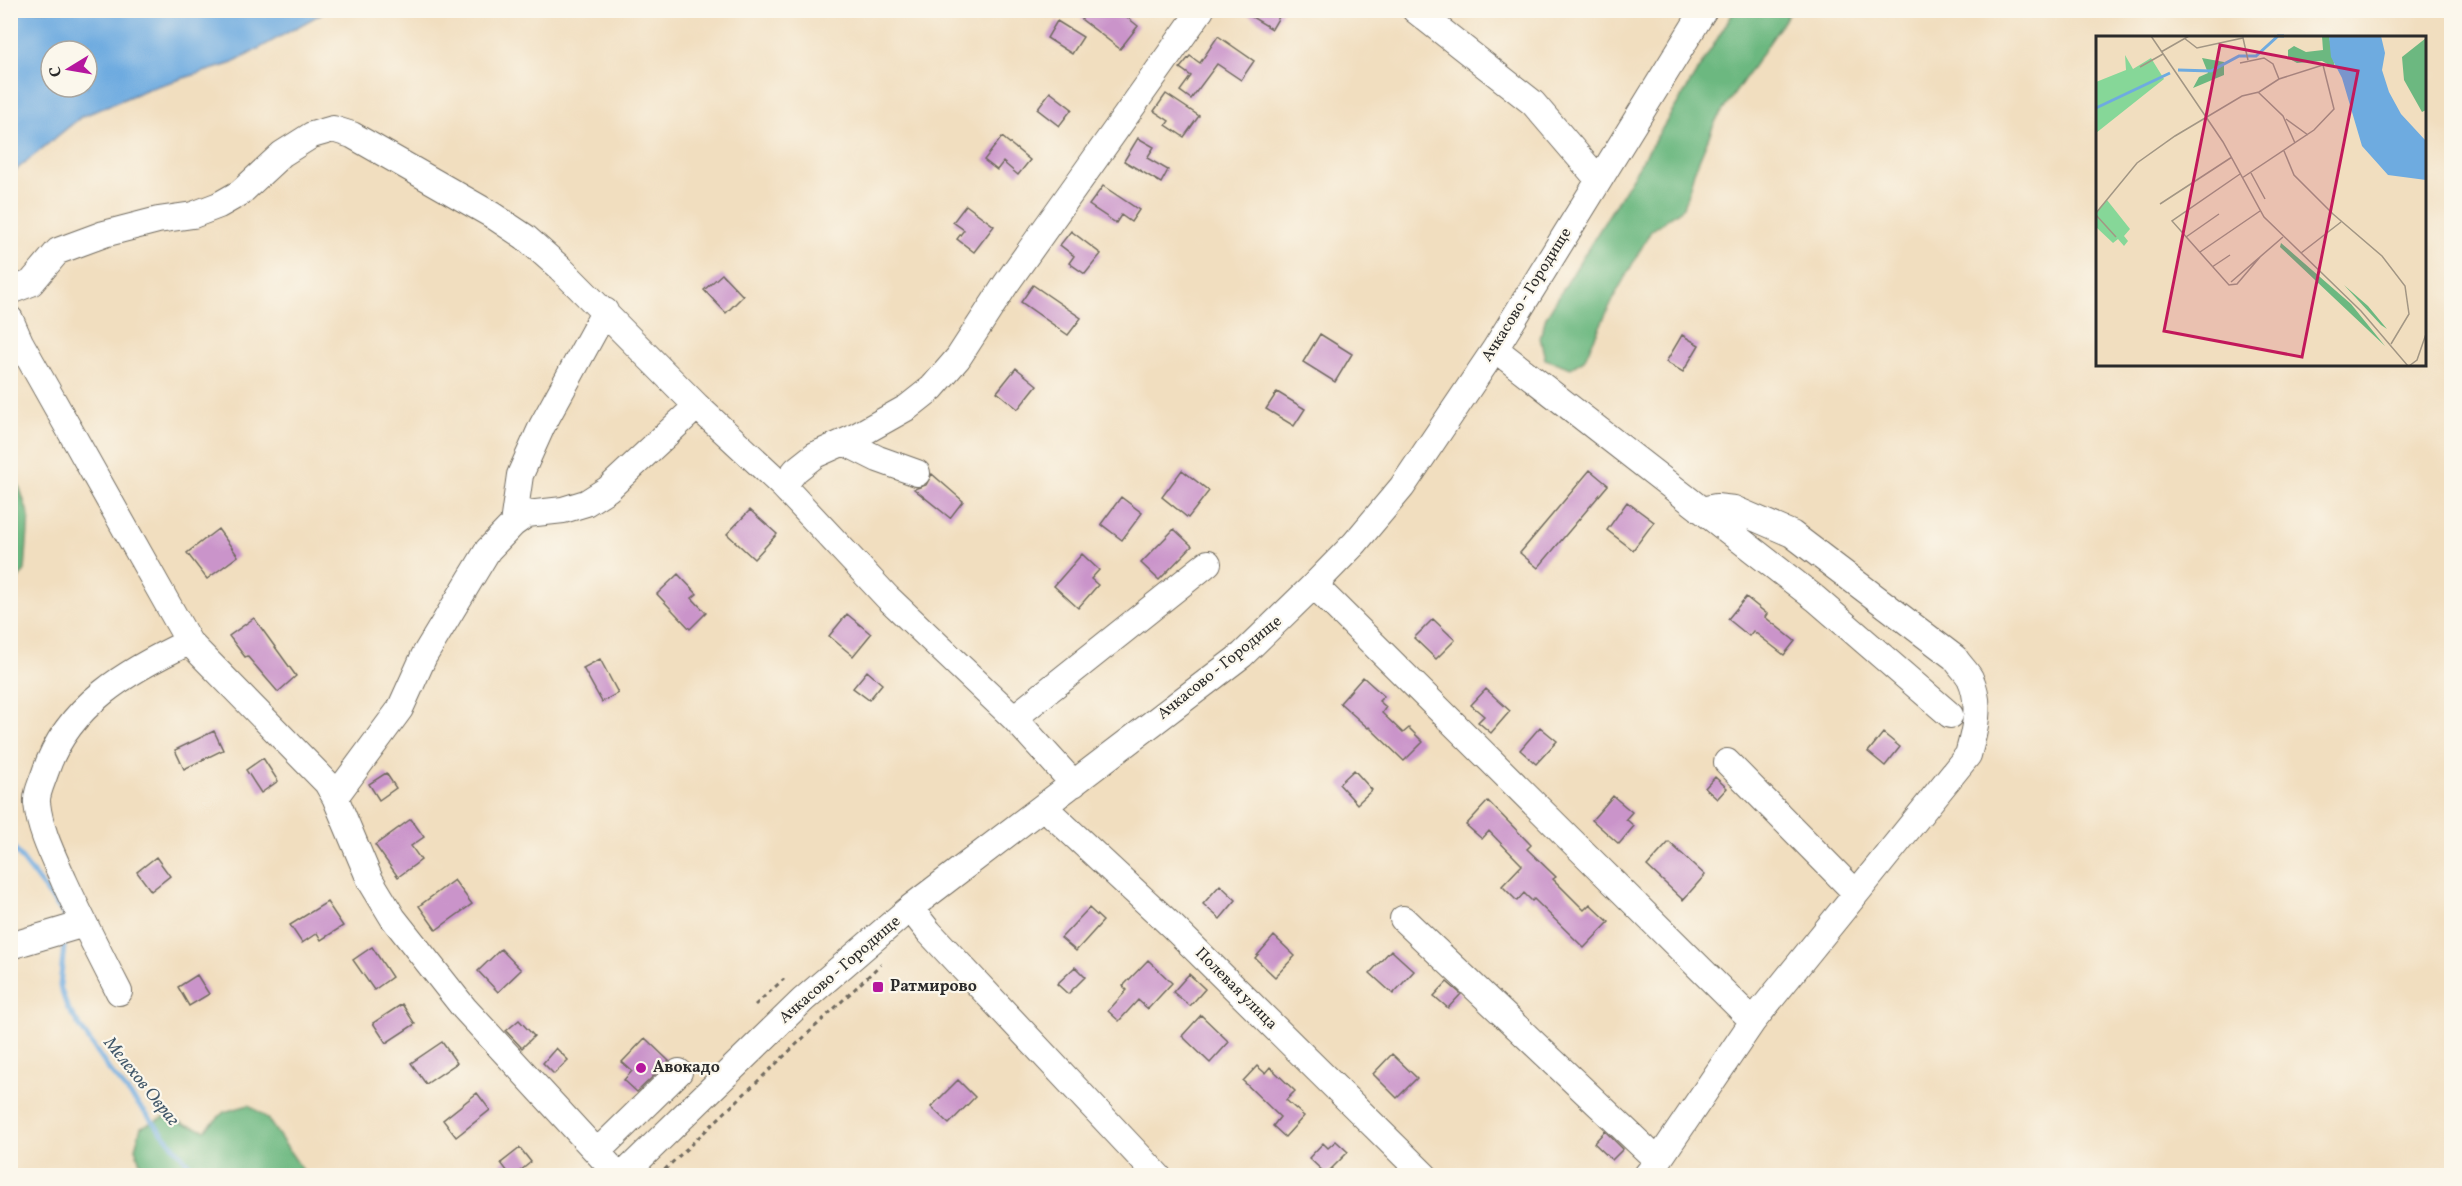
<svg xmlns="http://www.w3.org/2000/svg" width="2462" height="1186" viewBox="0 0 2462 1186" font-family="Vollkorn,serif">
<rect width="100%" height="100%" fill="#fbf7ec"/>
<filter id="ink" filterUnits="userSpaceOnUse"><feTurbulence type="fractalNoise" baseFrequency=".0167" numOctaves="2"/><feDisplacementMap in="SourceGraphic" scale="12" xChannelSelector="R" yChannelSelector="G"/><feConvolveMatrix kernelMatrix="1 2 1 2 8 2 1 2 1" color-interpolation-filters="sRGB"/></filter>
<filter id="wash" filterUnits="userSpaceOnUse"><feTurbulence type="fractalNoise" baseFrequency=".008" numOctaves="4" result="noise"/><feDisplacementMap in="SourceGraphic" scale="24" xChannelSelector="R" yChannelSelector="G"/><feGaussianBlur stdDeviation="1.35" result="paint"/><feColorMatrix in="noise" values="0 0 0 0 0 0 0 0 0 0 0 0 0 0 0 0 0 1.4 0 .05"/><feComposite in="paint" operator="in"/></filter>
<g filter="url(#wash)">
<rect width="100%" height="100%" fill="#f1debf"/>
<path fill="#6cb880" stroke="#4c7256" stroke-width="1.5" d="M 1735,10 L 1791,11 L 1715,122 L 1694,172 L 1684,207 L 1651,231 L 1615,295 L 1584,360 L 1571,368 L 1545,359 L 1540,337 L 1546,317 Z
M 10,458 L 29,516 L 25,570 L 11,589 Z
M 249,1105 L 267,1118 L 306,1175 L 144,1175 L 135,1148 L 141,1127 L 169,1115 L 184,1124 L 205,1130 L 224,1112 Z"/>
<path fill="#6eabe0" stroke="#4c6b86" stroke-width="1.5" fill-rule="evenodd" d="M 11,10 L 326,10 L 326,11 L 233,63 L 148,89 L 81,117 L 11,174 ZM 51,51 L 87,51 L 87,87 L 51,87 Z"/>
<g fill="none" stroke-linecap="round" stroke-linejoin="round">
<path stroke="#6eabe0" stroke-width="5" d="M 10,843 L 65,916 L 65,921
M 65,936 L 60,986 L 67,1007 L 109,1070 L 199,1176"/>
</g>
<g id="blocks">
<path fill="#ca94ca" d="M 1088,10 L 1118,10 L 1138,26 L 1120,49 L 1081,19 Z
M 1240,10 L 1283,10 L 1272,29 Z
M 1057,21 L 1083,37 L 1072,54 L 1047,38 Z
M 1218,36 L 1254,61 L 1241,80 L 1217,64 L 1191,99 L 1180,91 L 1191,76 L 1180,68 L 1190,56 L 1200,63 Z
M 1050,92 L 1072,109 L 1059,126 L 1037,109 Z
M 1166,94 L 1199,116 L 1184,137 L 1166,125 L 1169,121 L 1154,111 Z
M 1002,137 L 1030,160 L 1018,175 L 1003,162 L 997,170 L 984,160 Z
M 1138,138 L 1154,147 L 1147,158 L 1168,170 L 1161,183 L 1124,161 Z
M 1103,186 L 1139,210 L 1131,222 L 1121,215 L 1116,223 L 1089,205 Z
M 966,205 L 994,226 L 974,252 L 957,239 L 964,230 L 953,222 Z
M 1071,231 L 1101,254 L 1085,274 L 1069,263 L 1074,256 L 1060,245 Z
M 722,274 L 743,296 L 726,313 L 704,290 Z
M 1033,285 L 1081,318 L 1068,335 L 1021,302 Z
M 1320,334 L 1352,354 L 1335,382 L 1303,362 Z
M 1682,335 L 1699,345 L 1683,372 L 1666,362 Z
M 1016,368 L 1037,385 L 1018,409 L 997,392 Z
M 1277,392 L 1305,409 L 1294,426 L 1266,409 Z
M 1182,470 L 1209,491 L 1188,518 L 1162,497 Z
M 1590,470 L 1608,485 L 1538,568 L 1520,553 Z
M 932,474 L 963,501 L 950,518 L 914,489 L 926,485 Z
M 1121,497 L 1142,513 L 1122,540 L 1101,524 Z
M 1627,502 L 1654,522 L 1633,550 L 1607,530 Z
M 750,510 L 777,534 L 754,559 L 727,534 Z
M 218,529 L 238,556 L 207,579 L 187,553 Z
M 1174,529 L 1192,546 L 1159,580 L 1141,563 Z
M 1082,554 L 1099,570 L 1091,579 L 1098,585 L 1078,608 L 1054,586 Z
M 678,574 L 697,594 L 692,598 L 706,613 L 690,629 L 657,594 Z
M 1746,597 L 1767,614 L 1765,617 L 1795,641 L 1784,655 L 1753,631 L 1749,636 L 1728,619 Z
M 847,614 L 871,634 L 853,656 L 829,636 Z
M 254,618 L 296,676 L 278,692 L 247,656 L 245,657 L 229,636 Z
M 1433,619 L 1455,640 L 1436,659 L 1414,638 Z
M 600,659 L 618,693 L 602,702 L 583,668 Z
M 867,671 L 882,684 L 869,700 L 853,688 Z
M 1363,677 L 1384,696 L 1379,701 L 1386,707 L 1382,713 L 1403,733 L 1409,728 L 1423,742 L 1404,761 L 1369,727 L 1368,728 L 1340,703 Z
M 1486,689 L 1510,711 L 1491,733 L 1478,722 L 1484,716 L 1471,705 Z
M 1540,727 L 1557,741 L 1536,764 L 1520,750 Z
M 214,731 L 223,750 L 184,769 L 175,750 Z
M 1883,733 L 1900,747 L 1885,766 L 1868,752 Z
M 263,758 L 278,781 L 261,793 L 246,770 Z
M 1354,770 L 1372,790 L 1357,804 L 1339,784 Z
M 386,773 L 396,788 L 379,800 L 369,784 Z
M 1715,777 L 1727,788 L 1717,799 L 1705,788 Z
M 1613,796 L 1632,812 L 1626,819 L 1634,826 L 1619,844 L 1592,820 Z
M 1488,801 L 1531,845 L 1527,849 L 1556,877 L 1553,879 L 1584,910 L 1590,904 L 1609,922 L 1584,948 L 1534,899 L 1532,901 L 1524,893 L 1517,901 L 1502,886 L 1522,865 L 1489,831 L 1482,839 L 1466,825 Z
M 411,819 L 424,837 L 411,846 L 421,860 L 398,877 L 375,845 Z
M 1669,842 L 1705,875 L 1683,900 L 1647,866 Z
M 156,857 L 170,876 L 151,891 L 137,872 Z
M 454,880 L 472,904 L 436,930 L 419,906 Z
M 1220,885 L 1236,900 L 1220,919 L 1203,904 Z
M 327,902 L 343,926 L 321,940 L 317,933 L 302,943 L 290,925 Z
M 1089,908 L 1103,921 L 1076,951 L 1061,938 Z
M 1274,936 L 1295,956 L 1275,977 L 1255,958 Z
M 372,947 L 392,977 L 374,990 L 353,960 Z
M 501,949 L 521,970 L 498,992 L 478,971 Z
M 1391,950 L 1414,971 L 1393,994 L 1370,973 Z
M 1148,960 L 1172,983 L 1148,1009 L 1138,1000 L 1119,1021 L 1108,1011 L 1127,990 L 1123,986 Z
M 1075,967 L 1085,977 L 1068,994 L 1057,984 Z
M 1189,974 L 1205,989 L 1190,1006 L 1173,992 Z
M 197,975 L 209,994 L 189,1006 L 178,987 Z
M 1447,982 L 1461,994 L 1448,1008 L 1434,996 Z
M 402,1004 L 415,1024 L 386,1043 L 373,1023 Z
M 1201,1015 L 1229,1042 L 1210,1063 L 1182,1036 Z
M 519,1020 L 534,1036 L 522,1048 L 506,1031 Z
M 645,1038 L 669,1061 L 637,1092 L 624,1080 L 632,1071 L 622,1062 Z
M 442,1042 L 457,1063 L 426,1084 L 411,1063 Z
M 556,1048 L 568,1060 L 554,1074 L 543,1063 Z
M 1392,1054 L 1417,1078 L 1397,1098 L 1373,1074 Z
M 1257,1066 L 1265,1073 L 1270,1067 L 1295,1091 L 1286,1100 L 1304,1116 L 1285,1137 L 1273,1126 L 1280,1117 L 1243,1081 Z
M 958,1080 L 975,1097 L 949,1124 L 931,1107 Z
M 477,1093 L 490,1110 L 456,1137 L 443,1120 Z
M 1605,1131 L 1623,1149 L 1612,1160 L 1594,1143 Z
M 1336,1141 L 1348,1152 L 1326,1174 L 1309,1158 L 1323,1143 L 1328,1148 Z
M 520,1148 L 531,1162 L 514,1176 L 511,1176 L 501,1163 Z"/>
</g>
</g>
<g filter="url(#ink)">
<use href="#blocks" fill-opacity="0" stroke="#706a5f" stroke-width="1.5"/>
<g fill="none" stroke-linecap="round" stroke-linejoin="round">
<defs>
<path id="minor" d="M 1415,10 L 1533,103 L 1598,179
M 10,291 L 31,283 L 58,251 L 104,234 L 158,220 L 193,215 L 219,205 L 240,193 L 282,154 L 312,135 L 333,129 L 352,135 L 492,215 L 525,237 L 560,268 L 697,406 L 783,486 L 888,598 L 1014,718 L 1074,784
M 10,319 L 20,342 L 189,642 L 327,783 L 335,797 L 370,880 L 393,918 L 464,1008 L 619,1176
M 1495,349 L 1816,599 L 1950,715
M 844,442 L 878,459 L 917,473
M 783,486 L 796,470 L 815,455 L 853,438 L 908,407 L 932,388 L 958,358 L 1006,284 L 1201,10
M 513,524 L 520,475 L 542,426 L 605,311
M 1314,585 L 1753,1021
M 1014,718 L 1208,563
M 1727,762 L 1856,893
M 335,797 L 400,709 L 424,656 L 488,550 L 513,524 L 527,514 L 563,510 L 586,503 L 608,489 L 697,406
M 1044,807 L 1172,926 L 1425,1176
M 910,908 L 929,932 L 1158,1176
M 1403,919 L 1658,1161
M 10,946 L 84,924
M 119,992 C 100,955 81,918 64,881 C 53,856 40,831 37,803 C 36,794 42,782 45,773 C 67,705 129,670 189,642
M 597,1152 L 679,1072
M 622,1176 L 803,1000 L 910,908 L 1242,655 L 1314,585 L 1355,543 L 1402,487 L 1495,349 L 1704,10
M 1646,1176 L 1658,1161 L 1753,1021 L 1968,755 C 1975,730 1982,703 1970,678 C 1966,671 1959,665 1955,658 L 1792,534 L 1734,509 L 1716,507 L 1701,510"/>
</defs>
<use href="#minor" stroke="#706a5f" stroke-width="28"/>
<path stroke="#706a5f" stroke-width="3" stroke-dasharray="4.5 4.5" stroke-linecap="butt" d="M 755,1005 L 784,979
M 658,1176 L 881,964"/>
<use href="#minor" stroke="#fff" stroke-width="26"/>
</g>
</g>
<g fill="#b5179e" stroke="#fbf7ec" stroke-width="2">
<rect x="872" y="981" width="12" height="12" rx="3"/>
<circle cx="641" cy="1068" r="6"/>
</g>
<g text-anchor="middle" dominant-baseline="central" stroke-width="4.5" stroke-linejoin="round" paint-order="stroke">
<g font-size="16" fill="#2b2b2b" stroke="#fbf7ec">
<text transform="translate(1527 295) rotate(-58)">Ачкасово - Городище</text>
<text transform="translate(1220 668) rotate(-39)">Ачкасово - Городище</text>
<text transform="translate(840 970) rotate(-41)">Ачкасово - Городище</text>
<text transform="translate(1236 989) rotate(45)">Полевая улица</text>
</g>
<g font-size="16" font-weight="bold" fill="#2b2b2b" stroke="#fbf7ec" text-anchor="start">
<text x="890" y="987">Ратмирово</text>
<text x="653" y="1068">Авокадо</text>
</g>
<g font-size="18" font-style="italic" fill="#42586a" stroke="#fbf7ec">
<text transform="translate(141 1082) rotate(51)">Мелехов Овраг</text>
</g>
</g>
<g transform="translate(2096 36)">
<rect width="330" height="330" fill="#f1debf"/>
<path d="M 29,19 L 37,33 L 55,22 L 68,43 L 0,97 L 0,46 L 30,34 ZM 11,164 L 34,193 L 28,200 L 32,205 L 28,210 L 22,203 L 17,207 L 0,191 L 0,176 Z" fill="#86d798"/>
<path d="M 226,0 L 233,0 L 239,32 L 226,25 L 201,27 L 192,22 L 192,14 L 198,10 L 210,16 L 227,14 ZM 330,2 L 330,74 L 326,76 L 308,44 L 306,21 ZM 106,22 L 128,26 L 128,39 L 97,52 L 103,41 L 112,37 ZM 185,207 L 255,268 L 289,310 L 184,211 ZM 248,249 L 272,270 L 291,293 L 285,289 Z" fill="#6cb880"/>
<path d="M 233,0 L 285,0 L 289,17 L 286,34 L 293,56 L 305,78 L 330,105 L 330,144 L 292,139 L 266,110 L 246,42 L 235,21 Z" fill="#6eabe0"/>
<path fill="none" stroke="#6eabe0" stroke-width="3" d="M 82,34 L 115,35 L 143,20 L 160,20 L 182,0 L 188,0M 0,72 L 74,37"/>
<path fill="none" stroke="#a29684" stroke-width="1.5" d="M 55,0 L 127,106 L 168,181 L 265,275 L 312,330M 88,2 L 101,12 L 147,2 L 152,24M 65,16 L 93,0M 144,27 L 168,22 L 177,28 L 183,43M 44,31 L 67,18M 162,56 L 187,80 L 199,107M 190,83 L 212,99M 188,115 L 198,139 L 237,178 L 286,220 L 309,250 L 313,278 L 295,308M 155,137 L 169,163M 144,138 L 76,185 L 133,249 L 141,248 L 164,221M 64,168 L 136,121M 0,177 L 41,127 L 79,100 L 146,60 L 163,56 L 183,43 L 227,29 L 238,73 L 218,94 L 146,142M 0,179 L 20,201M 90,201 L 123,178M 104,216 L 164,175M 205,217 L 245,186M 116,231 L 134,219M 135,246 L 187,201M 313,330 L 321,324 L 330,298"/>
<path fill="#c2185b" fill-opacity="0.15" stroke="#c2185b" stroke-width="3" d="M 124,9 L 262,35 L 206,321 L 68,295 Z"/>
<rect width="330" height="330" fill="none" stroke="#2b2b2b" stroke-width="3"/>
</g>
<rect width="2462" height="1186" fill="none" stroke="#fbf7ec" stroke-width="36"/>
<g transform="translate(69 69) rotate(259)"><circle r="28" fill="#fbf7ec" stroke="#a8a59f" stroke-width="1.5"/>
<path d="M0-4.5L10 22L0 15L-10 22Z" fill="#b5179e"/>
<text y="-9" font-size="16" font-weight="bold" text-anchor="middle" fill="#2b2b2b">С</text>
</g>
</svg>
